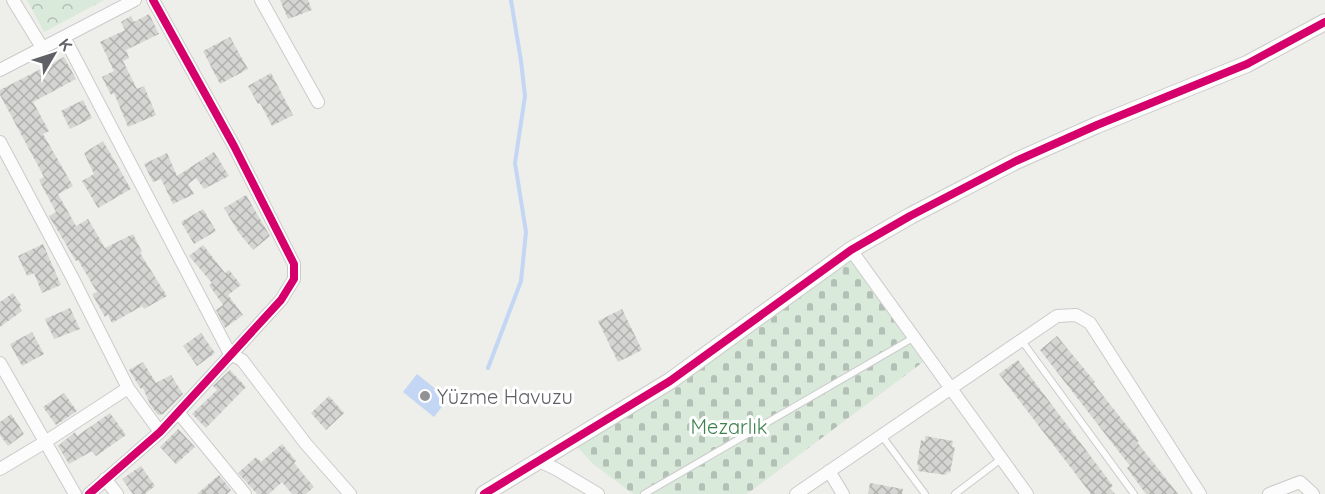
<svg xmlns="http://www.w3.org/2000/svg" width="1325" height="494" viewBox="0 0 1325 494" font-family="Quicksand,sans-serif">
<defs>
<pattern id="cemetery-stones" width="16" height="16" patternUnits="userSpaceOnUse" patternTransform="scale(1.5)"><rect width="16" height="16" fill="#d9e9da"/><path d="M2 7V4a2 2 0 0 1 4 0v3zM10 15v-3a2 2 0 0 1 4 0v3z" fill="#b3c0b5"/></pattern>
<pattern id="park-crowns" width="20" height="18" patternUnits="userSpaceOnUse" patternTransform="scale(1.5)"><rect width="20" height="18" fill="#d9e9da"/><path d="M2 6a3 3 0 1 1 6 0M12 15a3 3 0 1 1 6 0" fill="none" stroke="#b3c0b5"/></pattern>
<pattern id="building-cross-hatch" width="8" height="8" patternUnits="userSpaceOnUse" patternTransform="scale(1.5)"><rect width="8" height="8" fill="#d5d5d3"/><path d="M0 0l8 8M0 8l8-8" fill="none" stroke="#b0b0af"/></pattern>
</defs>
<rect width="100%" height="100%" fill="#eeeeea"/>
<path fill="url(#cemetery-stones)" d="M 850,258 L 923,362 L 747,494 L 633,494 L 592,463 L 574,443 Z"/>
<path fill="url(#park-crowns)" d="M 27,0 L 104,0 L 44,32 Z"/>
<path fill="#c3d6f4" d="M 417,374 L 448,399 L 434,417 L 403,392 Z"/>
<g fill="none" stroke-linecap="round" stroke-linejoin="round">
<path stroke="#c3d6f4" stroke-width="4" d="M 488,368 L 521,281 L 526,232 L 515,163 L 525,96 L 521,61 L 511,0"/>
</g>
<path fill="url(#building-cross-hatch)" d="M 280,0 L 308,0 L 312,10 L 288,19 Z
M 149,14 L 159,34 L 126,50 L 129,58 L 123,61 L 137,89 L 144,86 L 156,115 L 128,127 L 114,93 L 111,95 L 102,77 L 114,71 L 100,42 L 125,30 L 121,22 L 131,16 L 134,22 Z
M 230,37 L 248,69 L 220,84 L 203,51 Z
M 64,57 L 76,79 L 33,102 L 49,131 L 43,134 L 73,186 L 58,194 L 76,226 L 88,219 L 105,248 L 133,234 L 142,252 L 140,253 L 167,296 L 144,309 L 142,306 L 112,323 L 108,315 L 105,317 L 92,294 L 97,292 L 78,260 L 76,261 L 49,216 L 56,212 L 39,180 L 44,177 L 0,95 L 0,90 Z
M 271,73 L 293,115 L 272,126 L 260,103 L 258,104 L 248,86 Z
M 83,100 L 92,118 L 70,129 L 61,111 Z
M 103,141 L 131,189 L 98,208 L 82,181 L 94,174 L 84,153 Z
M 214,152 L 229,176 L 204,189 L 196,178 L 188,184 L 194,194 L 173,204 L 161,179 L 153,182 L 144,164 L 167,153 L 177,176 Z
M 246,195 L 270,236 L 253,250 L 239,233 L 224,208 Z
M 203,209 L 216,231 L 194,244 L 181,222 Z
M 43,244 L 61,285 L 42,293 L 34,273 L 27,276 L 18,256 Z
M 203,245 L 225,273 L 229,270 L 241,285 L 228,295 L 243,315 L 225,328 L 216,310 L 223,305 L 209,285 L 212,283 L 189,256 Z
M 13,293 L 21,305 L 19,307 L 22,311 L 0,327 L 0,302 Z
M 70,308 L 80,329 L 54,339 L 45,319 Z
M 622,309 L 642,350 L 618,362 L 598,321 Z
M 32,332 L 44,354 L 22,366 L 10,344 Z
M 201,333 L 215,353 L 197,366 L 183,346 Z
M 1057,336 L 1095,382 L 1093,383 L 1139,441 L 1137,442 L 1178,494 L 1146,494 L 1140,486 L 1127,468 L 1130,466 L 1040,350 Z
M 1018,360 L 1113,486 L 1110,488 L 1115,494 L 1091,494 L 999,374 Z
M 143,362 L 156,383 L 171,375 L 183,394 L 163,414 L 158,415 L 150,404 L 143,388 L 141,389 L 129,370 Z
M 230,370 L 246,387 L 206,428 L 192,414 L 217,390 L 213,386 Z
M 64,393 L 77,411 L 56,425 L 43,407 Z
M 329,396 L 344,413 L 326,430 L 311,413 Z
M 110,413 L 126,435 L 96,456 L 92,451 L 69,464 L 58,446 L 75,432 L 77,436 Z
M 11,414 L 24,434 L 8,446 L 0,435 L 0,422 Z
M 178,429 L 195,447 L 176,464 L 160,447 Z
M 925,436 L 953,441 L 952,447 L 955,447 L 950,473 L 947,472 L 946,475 L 918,471 L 919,466 L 917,465 L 921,440 L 925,441 Z
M 282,444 L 296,461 L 294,463 L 314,487 L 306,494 L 292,494 L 282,482 L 269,494 L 257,494 L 238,473 L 256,457 L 261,462 Z
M 141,466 L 155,486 L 145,494 L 133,494 L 122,479 Z
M 219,475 L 231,490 L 227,494 L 197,494 Z
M 870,483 L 903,489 L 902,494 L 868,494 Z"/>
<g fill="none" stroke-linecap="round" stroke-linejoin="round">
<defs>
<path id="lane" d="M 1022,341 L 1134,494
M 882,436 L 925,494
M 644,494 L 913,338
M 955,494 L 1001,459"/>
<path id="street" d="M 13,0 L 43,49
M 261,0 L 318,102
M 64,37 L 230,354 L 242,360 L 306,444 L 350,494
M 0,70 L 135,0
M 0,142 L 72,277 L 128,388 L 160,432
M 851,250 L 1027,494
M 0,363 L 75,494
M 178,412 L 245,494
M 539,461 L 556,469 L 598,494
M 0,469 L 45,442 L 128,388
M 829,471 L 843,494
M 105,479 L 117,494
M 89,494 L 160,432 L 281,300 L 294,279 L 294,264 L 234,146 L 153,0
M 796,494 L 1057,316 L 1076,315 L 1090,323 L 1200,494
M 1269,494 L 1300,482 L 1313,494"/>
<path id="secondary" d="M 484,494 L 670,381 L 851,250 L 910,216 L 1016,161 L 1097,125 L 1247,64 L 1325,22"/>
</defs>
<use href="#lane" stroke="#cbcbcc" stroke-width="8"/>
<use href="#street" stroke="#cbcbcc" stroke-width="14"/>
<use href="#secondary" stroke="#cacbca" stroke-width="18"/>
<use href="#lane" stroke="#fcfcfc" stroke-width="6"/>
<use href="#street" stroke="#fcfcfc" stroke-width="12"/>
<use href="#secondary" stroke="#fcfcfc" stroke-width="16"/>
<defs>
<path id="cycleway" d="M 89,494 L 160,432 L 281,300 L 294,279 L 294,264 L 234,146 L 153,0
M 484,494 L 670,381 L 851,250 L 910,216 L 1016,161 L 1097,125 L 1247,64 L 1325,22"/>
</defs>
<use href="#cycleway" stroke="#fff" stroke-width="11"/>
<use href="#cycleway" stroke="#d6006c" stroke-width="8"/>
</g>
<circle fill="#919295" stroke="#fff" stroke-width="2" cx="425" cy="396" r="6"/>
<g text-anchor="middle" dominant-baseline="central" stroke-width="6" stroke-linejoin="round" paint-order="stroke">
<g font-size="20" fill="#5f6167" stroke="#fff" text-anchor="start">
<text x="437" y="396">Yüzme Havuzu</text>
</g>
<g font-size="20" fill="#3c814c" stroke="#fff">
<text x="729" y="426">Mezarlık</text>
</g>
</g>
<g transform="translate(54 54) rotate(51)" stroke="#ffffff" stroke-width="4.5" paint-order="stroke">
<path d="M0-4.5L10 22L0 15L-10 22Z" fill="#5f6167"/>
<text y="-9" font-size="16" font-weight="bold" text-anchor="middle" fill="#5f6167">K</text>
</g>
</svg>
